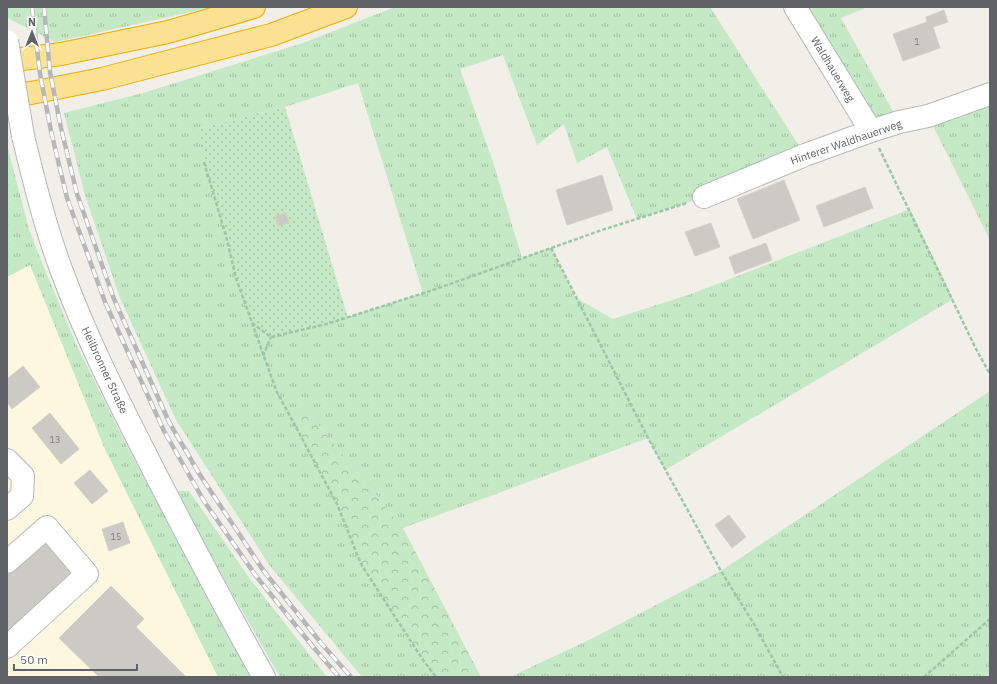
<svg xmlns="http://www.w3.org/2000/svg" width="997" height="684" viewBox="0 0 997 684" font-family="'IBM Plex Sans',sans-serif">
<defs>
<pattern id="grass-tufts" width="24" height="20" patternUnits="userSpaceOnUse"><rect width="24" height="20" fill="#c5e8c5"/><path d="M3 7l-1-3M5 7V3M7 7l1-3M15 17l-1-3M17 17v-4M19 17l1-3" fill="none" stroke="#a3c0a4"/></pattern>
<pattern id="forest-crowns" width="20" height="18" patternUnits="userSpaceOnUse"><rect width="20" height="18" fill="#c5e8c5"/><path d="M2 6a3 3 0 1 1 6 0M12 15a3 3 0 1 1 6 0" fill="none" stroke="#a3c0a4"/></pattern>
<pattern id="garden-dots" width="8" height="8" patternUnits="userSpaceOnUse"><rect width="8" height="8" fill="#c5e8c5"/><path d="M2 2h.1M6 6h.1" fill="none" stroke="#a3c0a4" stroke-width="1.8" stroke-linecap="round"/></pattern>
</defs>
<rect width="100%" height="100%" fill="#f1efe8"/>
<path fill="#fef7e0" d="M 30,265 L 104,447 L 218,677 L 7,677 L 7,277 Z"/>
<path fill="url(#grass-tufts)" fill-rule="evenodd" d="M 7,7 L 213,7 L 56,42 L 7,18 Z
M 395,7 L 710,7 L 805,155 L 704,197 L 637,219 L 607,147 L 577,163 L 564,124 L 537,145 L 503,55 L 460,69 L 493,162 L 522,258 L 551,248 L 576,298 L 613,319 L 691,294 L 910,209 L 953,299 L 665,470 L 648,438 L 403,528 L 307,411 L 337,504 L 361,564 L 423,660 L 436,677 L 362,677 L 270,566 L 176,420 L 120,298 L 85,195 L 64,113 L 143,93 L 303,43 ZM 358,83 L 423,293 L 327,324 L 271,337 L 252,322 L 236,278 L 198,129 L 285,107 Z
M 795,7 L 868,7 L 841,18 L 899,122 L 871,131 Z
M 990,94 L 990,240 L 928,116 Z
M 7,145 L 29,229 L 40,258 L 76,344 L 128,448 L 251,677 L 218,677 L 104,447 L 30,265 L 7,277 Z
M 990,391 L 990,677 L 510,677 L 593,638 L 721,571 Z
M 174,491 L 189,491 L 250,579 L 327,677 L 280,677 Z"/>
<path fill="url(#forest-crowns)" d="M 307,411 L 403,528 L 481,677 L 436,677 L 423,660 L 361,564 L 337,504 L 288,412 Z"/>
<path fill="url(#garden-dots)" d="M 285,107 L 348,318 L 327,324 L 271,337 L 252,323 L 236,278 L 226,236 L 204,162 L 198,129 Z"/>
<path fill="#cccac5" stroke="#d6d1c6" d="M 944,10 L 948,22 L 933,27 L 940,48 L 903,61 L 893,34 L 927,22 L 926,17 Z
M 602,175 L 613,210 L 567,225 L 556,190 Z
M 784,180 L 800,220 L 753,239 L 737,199 Z
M 865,187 L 873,208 L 824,227 L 816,206 Z
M 286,213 L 289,223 L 278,226 L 275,216 Z
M 711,223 L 720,247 L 695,256 L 685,232 Z
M 766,243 L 772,260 L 735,274 L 729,257 Z
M 23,366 L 40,387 L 12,409 L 7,402 L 7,379 Z
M 50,413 L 79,449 L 61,464 L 32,428 Z
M 90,470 L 108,491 L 92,504 L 74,483 Z
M 729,515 L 746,537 L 732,548 L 715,525 Z
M 123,522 L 130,543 L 109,551 L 102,529 Z
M 49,532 L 85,575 L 7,643 L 7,570 Z
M 111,586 L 144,619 L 136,627 L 186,677 L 99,677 L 59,638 Z"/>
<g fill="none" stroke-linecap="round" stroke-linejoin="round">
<defs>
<path id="minor" d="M 795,7 L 871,131
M 23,136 C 34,181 45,226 61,269 C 86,338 120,404 153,469 C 189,539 225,608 264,677
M 704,197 L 805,155 L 871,131 L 899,122 L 928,116 L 990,94
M 7,460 L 23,476 L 22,496 L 7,509
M 7,562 L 47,527 L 87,574 L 7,647"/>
<path id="highway" d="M 7,61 L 61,54 L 168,32 L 254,7
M 7,95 L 31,93 L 102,79 L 271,35 L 346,7"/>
</defs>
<use href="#minor" stroke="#b5b8bc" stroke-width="24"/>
<use href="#highway" stroke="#f9ab00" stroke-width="24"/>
<path stroke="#9cc7a9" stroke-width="2.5" stroke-dasharray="4 2" stroke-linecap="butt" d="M 879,148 L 976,349 L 990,374
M 204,162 L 226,236 L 236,278 L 276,390 L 337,504 L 361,564 L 423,660 L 436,677
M 551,248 L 648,438 L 721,571 L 754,624 L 783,677
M 252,323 L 271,337 L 327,324 L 436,289 L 602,230 L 687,203
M 263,356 L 271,337
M 924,677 L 990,619"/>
<use href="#minor" stroke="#fff" stroke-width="22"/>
<use href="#highway" stroke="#fde293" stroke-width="22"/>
<defs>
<path id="rail" d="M 32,7 L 40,74 L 51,131 L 67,198 L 105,302 L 164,431 L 204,501 L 256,576 L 314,648 L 339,677
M 44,7 L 50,72 L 61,128 L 77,194 L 114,299 L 169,422 L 200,475 L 263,570 L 321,643 L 351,677"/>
</defs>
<use href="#rail" stroke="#b6b7b8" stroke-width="4.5"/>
<use href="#rail" stroke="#fff" stroke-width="3" stroke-dasharray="9" stroke-linecap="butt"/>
<defs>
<path id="minor-bridge" d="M 7,41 L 23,136"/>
</defs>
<use href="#minor-bridge" stroke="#b5b8bc" stroke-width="24" stroke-linecap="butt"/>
<use href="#minor-bridge" stroke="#fff" stroke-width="22"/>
</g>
<g text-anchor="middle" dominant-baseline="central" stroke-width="3" stroke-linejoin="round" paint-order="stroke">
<g font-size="9" fill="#7a7d7f">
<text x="917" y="41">1</text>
<text x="55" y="439">13</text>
<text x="116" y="536">15</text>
</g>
<g font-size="11" fill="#5f6368" stroke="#fff">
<text transform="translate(833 69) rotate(59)">Waldhauerweg</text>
<text transform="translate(846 142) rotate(-19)">Hinterer Waldhauerweg</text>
<text transform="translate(105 370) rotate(65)">Heilbronner Straße</text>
</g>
</g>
<rect width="997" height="684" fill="none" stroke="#5f6368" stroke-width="16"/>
<g transform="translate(32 32)" stroke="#ffffff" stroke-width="3" paint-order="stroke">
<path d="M0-3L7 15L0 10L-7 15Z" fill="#5f6368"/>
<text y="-6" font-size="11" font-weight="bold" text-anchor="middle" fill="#5f6368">N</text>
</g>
<path d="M14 664v6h123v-6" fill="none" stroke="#5f6368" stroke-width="2"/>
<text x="20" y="664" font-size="12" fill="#5f6368" stroke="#ffffff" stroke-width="3" paint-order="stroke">50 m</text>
</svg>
